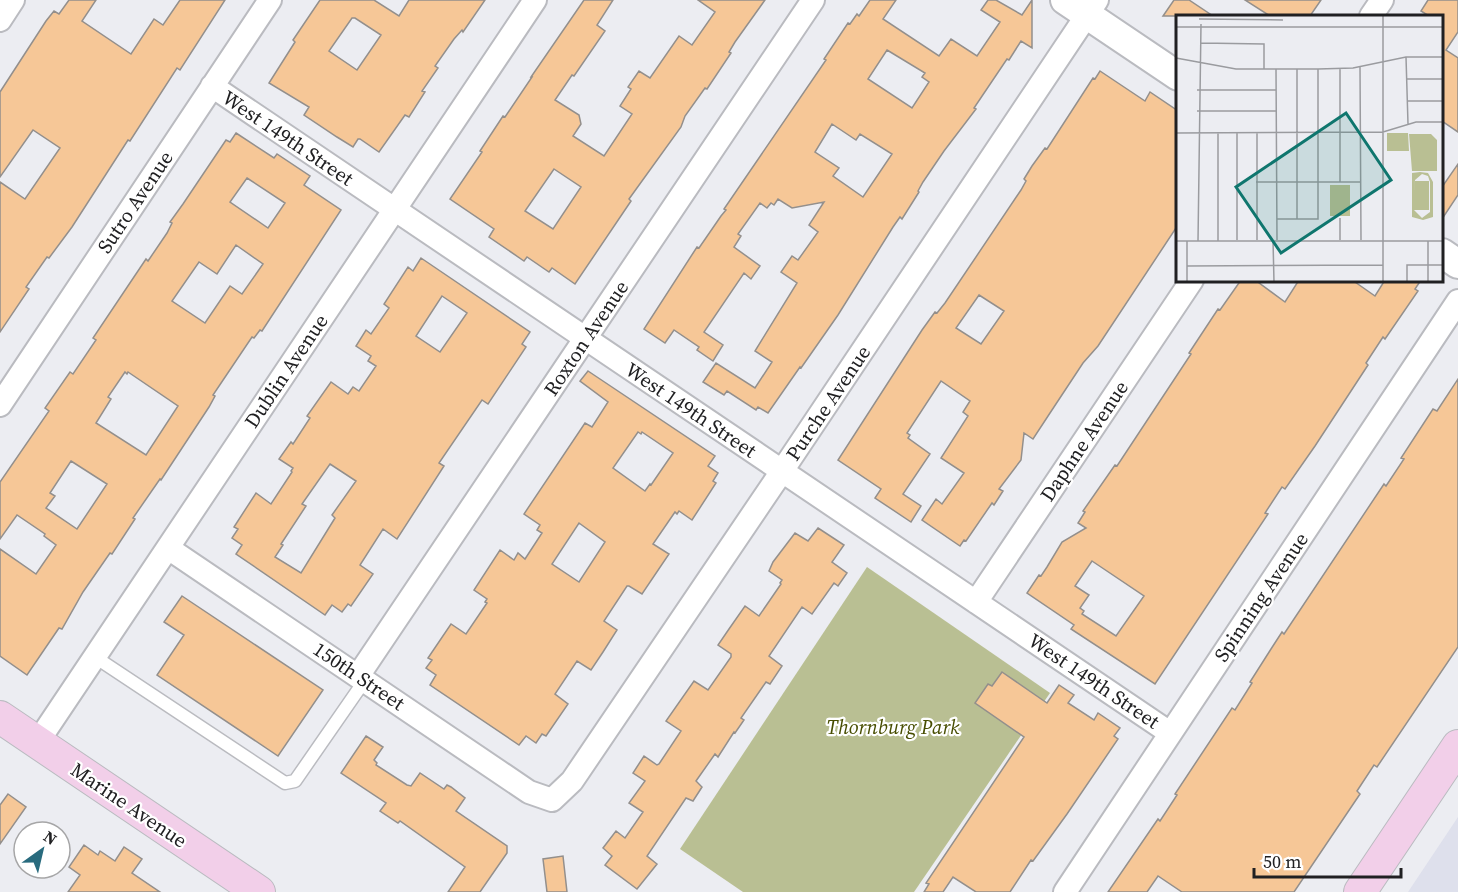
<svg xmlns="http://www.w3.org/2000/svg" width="1458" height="892" viewBox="0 0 1458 892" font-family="'Source Serif 4',serif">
<rect width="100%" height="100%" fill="#ecedf2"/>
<path fill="#dee0ec" d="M 1458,817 L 1458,892 L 1408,892 Z"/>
<path fill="#b9bf93" d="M 867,567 L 1050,693 L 914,892 L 743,892 L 680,849 Z"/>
<path fill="#f6c797" stroke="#938f8c" stroke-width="1.5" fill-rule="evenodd" d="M 69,0 L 96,0 L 82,21 L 131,54 L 154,19 L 163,25 L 180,0 L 225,0 L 180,70 L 177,68 L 130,141 L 128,140 L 72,227 L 49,258 L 47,257 L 26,287 L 29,289 L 0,332 L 0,182 L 25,199 L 60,148 L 33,130 L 0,177 L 0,92 L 46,21 L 54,11 L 59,14 Z
M 320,0 L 374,0 L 399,16 L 409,0 L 485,0 L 463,32 L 462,30 L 454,39 L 435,66 L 438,68 L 422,91 L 425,92 L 409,117 L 405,115 L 379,152 L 360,139 L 358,139 L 353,147 L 337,137 L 304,115 L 309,107 L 269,83 L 295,42 L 293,40 ZM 352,18 L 355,18 L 381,35 L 357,70 L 329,51 Z
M 584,0 L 613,0 L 597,25 L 605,31 L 574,76 L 572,75 L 555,100 L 579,115 L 581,124 L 573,136 L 604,156 L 632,114 L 620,106 L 631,89 L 628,87 L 639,71 L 650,78 L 679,36 L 692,45 L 715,12 L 698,0 L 765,0 L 735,42 L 729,52 L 731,53 L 707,89 L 705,88 L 685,116 L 681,127 L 629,199 L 631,201 L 575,284 L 552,268 L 549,272 L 527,257 L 524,261 L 489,237 L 494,229 L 450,199 L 482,152 L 480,151 L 503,116 L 505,117 L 532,77 L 531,77 ZM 554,169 L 581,187 L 553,229 L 525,211 Z
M 870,0 L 896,0 L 883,19 L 939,56 L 951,39 L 977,56 L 1000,22 L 981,10 L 988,0 L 996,0 L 1022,15 L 1032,0 L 1032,48 L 1021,41 L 1009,60 L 1007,59 L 974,108 L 976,109 L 944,151 L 923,182 L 918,191 L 919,192 L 902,219 L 900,217 L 893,227 L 838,315 L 801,368 L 800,367 L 768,413 L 758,407 L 756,410 L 727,391 L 724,395 L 703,382 L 716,363 L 755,388 L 772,362 L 755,351 L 797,283 L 781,272 L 792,256 L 798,260 L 818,232 L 809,225 L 824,202 L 792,208 L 778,199 L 774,205 L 771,203 L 767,208 L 760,203 L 738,234 L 741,236 L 734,247 L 760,266 L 751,279 L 744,273 L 704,332 L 723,345 L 713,361 L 697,350 L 699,347 L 674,330 L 665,343 L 644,329 L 697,247 L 699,248 L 721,216 L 726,210 L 724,209 L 826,60 L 824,59 L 848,23 L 850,24 L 857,14 L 859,16 ZM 887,50 L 925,73 L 922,77 L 929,82 L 912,108 L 868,79 ZM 832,124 L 856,140 L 860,134 L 892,154 L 863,197 L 833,176 L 839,168 L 815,152 Z
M 1174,0 L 1189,0 L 1213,16 L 1163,16 Z
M 1245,0 L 1321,0 L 1310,16 L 1270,16 Z
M 1428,0 L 1458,0 L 1458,32 L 1446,50 L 1458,58 L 1458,132 L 1442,121 L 1442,16 L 1429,16 L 1421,11 Z
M 1100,71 L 1145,101 L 1150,92 L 1178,111 L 1178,225 L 1098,346 L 1083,363 L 1050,413 L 1033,439 L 1024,433 L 1021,460 L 999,489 L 1003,491 L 994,505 L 992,503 L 966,541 L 964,540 L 960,546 L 922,520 L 936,499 L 942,504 L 964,473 L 941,458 L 968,416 L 963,412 L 970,401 L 941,381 L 907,433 L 910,435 L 908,438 L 930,454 L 903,494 L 921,506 L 911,522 L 875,498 L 881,489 L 838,460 L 922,330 L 935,312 L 937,313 L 945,303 L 1021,190 L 1026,181 L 1024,179 L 1032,166 L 1045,148 L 1047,149 L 1093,78 L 1095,79 ZM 979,295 L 1004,311 L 981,344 L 956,328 Z
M 236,133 L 274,158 L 277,154 L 310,176 L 304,185 L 341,210 L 262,331 L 260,330 L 254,338 L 252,337 L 213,395 L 215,396 L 209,407 L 161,480 L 160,479 L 133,518 L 135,519 L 112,554 L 110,553 L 83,592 L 62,629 L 59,628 L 27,675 L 0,656 L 0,549 L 36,574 L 56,545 L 44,536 L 45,534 L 17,515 L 0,539 L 0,482 L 49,411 L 45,408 L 70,372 L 73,374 L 96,340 L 93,338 L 146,259 L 148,261 L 167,233 L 172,223 L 170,222 L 183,204 L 226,140 L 230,142 ZM 247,178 L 285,203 L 268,228 L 230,202 ZM 236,245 L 263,264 L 242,294 L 230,286 L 205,323 L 172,301 L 199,262 L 217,274 ZM 125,372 L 127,374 L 128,372 L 178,406 L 146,455 L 96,423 L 111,399 L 108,397 ZM 71,461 L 107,484 L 77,529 L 46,508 L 55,496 L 50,493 Z
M 1458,164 L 1458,195 L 1442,219 L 1442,187 Z
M 421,258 L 530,332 L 522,344 L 526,347 L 488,404 L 482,400 L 439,463 L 444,466 L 397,539 L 383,529 L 360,565 L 373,574 L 351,606 L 348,604 L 342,612 L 332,605 L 325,615 L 236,554 L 242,545 L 232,538 L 238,529 L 234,527 L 256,493 L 271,504 L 292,472 L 291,471 L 293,468 L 279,459 L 291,442 L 293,444 L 310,418 L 307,416 L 331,382 L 348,394 L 353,387 L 359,391 L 376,366 L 368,361 L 371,356 L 356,346 L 366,330 L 371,334 L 389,308 L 384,304 L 408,267 L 413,271 ZM 442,296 L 467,313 L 440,352 L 416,336 ZM 330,464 L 356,481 L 332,515 L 335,518 L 301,573 L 275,557 L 283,545 L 281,544 L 306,506 L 302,504 Z
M 1241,280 L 1255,280 L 1285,302 L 1299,280 L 1352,280 L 1375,296 L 1385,280 L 1421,280 L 1415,289 L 1418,291 L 1385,339 L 1383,337 L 1366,363 L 1368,365 L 1315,446 L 1285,489 L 1282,487 L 1265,513 L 1268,514 L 1155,684 L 1071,629 L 1074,625 L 1027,593 L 1039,575 L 1041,576 L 1047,567 L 1062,542 L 1086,528 L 1078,523 L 1085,512 L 1083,511 L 1115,465 L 1117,466 L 1191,354 L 1189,353 L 1218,309 L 1220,310 ZM 1092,561 L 1144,596 L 1116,636 L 1082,614 L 1084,611 L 1080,608 L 1089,595 L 1075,586 Z
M 588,371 L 715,456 L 708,466 L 718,473 L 713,481 L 716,483 L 692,520 L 679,511 L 677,514 L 675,512 L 653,544 L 669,554 L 642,594 L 629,586 L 627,586 L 604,621 L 617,630 L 603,652 L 591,670 L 577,661 L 555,694 L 568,704 L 546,736 L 542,734 L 536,743 L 526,736 L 519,745 L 430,685 L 436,675 L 426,668 L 432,660 L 428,658 L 451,624 L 466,634 L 487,603 L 485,602 L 487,599 L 474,590 L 500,550 L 514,560 L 518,553 L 525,559 L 542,533 L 537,530 L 540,525 L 524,514 L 585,423 L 592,427 L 608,402 L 580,381 ZM 638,432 L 641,434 L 642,432 L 673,453 L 651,485 L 650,484 L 645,491 L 613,468 ZM 579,523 L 605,542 L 579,582 L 552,564 Z
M 1458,379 L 1458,647 L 1377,767 L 1374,765 L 1357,791 L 1360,794 L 1294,892 L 1182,892 L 1158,876 L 1147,892 L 1108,892 L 1158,819 L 1160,821 L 1177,795 L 1175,794 L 1232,708 L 1235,710 L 1252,683 L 1250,682 L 1271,649 L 1282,632 L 1284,634 L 1384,484 L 1386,486 L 1404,459 L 1401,458 L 1433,409 L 1437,411 Z
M 818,528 L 844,545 L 832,562 L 847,573 L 838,586 L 834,583 L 812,614 L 802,607 L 769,656 L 782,666 L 770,684 L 766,682 L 741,718 L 744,720 L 735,733 L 734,732 L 718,757 L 715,754 L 696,781 L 702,787 L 693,801 L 686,798 L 647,856 L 657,864 L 637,889 L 605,865 L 612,856 L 603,848 L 616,831 L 625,838 L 643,812 L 629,803 L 645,781 L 633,773 L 644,756 L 657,765 L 659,764 L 681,731 L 666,721 L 694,681 L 708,690 L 731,657 L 731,654 L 718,645 L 729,629 L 745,606 L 759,616 L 781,584 L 780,583 L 782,580 L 769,571 L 773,562 L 795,533 L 808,541 Z
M 182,596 L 323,690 L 278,756 L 157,675 L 184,635 L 164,622 Z
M 1002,672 L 1047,703 L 1059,685 L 1074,695 L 1068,703 L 1094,720 L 1098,713 L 1120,728 L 1114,736 L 1118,739 L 1067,814 L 1033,861 L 1031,860 L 1010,892 L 976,892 L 953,877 L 943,892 L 924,892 L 929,884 L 926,883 L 1024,737 L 975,703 L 988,684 L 992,686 Z
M 366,736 L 383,747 L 374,760 L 377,763 L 376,765 L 407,785 L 411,786 L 420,773 L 444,789 L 447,785 L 451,787 L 465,798 L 456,811 L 507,846 L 507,853 L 480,892 L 448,892 L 465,867 L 400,821 L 398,823 L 380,811 L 386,803 L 341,773 Z
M 8,794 L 26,807 L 0,844 L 0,805 Z
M 84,845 L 98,855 L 100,851 L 115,861 L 124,847 L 142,859 L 132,873 L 160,892 L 68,892 L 80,875 L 69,867 Z
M 563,856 L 567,892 L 547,892 L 543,859 Z"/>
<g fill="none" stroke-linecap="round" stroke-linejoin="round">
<defs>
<path id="service" d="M 95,657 L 285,783 L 295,781 L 365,680"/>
<path id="minor" d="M 1371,16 L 1382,0
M 0,20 L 13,0
M 212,86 L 1170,733
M 0,405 L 270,0
M 168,548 L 529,792 L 552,800 L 572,781 L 782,471 L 1097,0
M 976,602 L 1192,280
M 358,676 L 813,0
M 37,743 L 535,0
M 1065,892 L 1458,301"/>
<path id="tertiary" d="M 1065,0 L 1178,76
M 1442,253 L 1458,264"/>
<path id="secondary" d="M 0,717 L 259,892
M 1360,892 L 1458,746"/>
</defs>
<use href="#service" stroke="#babbc0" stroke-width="15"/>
<use href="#minor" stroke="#babbc0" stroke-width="26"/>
<use href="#tertiary" stroke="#babbc0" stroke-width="32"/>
<use href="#secondary" stroke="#babbc0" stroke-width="34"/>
<use href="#service" stroke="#fff" stroke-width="12"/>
<use href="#minor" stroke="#fff" stroke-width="22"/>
<use href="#tertiary" stroke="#fff" stroke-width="28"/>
<use href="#secondary" stroke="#f2cfe9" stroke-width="32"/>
</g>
<g text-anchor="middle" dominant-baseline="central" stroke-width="4.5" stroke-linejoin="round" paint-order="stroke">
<g font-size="20" fill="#202022" stroke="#fff">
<text transform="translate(288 138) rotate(34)">West 149th Street</text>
<text transform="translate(135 202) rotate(-56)">Sutro Avenue</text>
<text transform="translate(586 338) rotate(-56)">Roxton Avenue</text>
<text transform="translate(286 371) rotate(-56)">Dublin Avenue</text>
<text transform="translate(828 403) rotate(-56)">Purche Avenue</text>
<text transform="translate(691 410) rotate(34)">West 149th Street</text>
<text transform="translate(1084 441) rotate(-56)">Daphne Avenue</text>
<text transform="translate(1261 597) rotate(-56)">Spinning Avenue</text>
<text transform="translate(359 676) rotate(34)">150th Street</text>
<text transform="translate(1094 681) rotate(34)">West 149th Street</text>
<text transform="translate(129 805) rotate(34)">Marine Avenue</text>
</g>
<g font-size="20" font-style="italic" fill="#474d01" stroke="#fff">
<text x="893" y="727">Thornburg Park</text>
</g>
</g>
<g transform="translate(1176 15)">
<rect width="267" height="267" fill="#ecedf2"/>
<path d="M 211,118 L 232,118 L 233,136 L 211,136 ZM 233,119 L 255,119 L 261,125 L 261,156 L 236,156 ZM 244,157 L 252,158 L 257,167 L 257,202 L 247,205 L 236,202 L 236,158 ZM 246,159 L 252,161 L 254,167 L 254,197 L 246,203 L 238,195 L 253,195 L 253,166 L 239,166 L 238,181 L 239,165 ZM 154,170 L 174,170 L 174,201 L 154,201 Z" fill="#b9bf93" fill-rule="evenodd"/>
<path fill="none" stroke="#9a9b9f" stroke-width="1.5" d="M 207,0 L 207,267M 23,4 L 107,5M 0,12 L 267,12M 25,28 L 88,29 L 88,54M 230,42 L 232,109M 0,43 L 60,54 L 142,54 L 177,53 L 230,42 L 267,42M 184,52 L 185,225M 100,54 L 101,225M 121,54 L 121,204M 231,64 L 267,64M 21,75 L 100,75M 231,86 L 267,86M 21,96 L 100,96M 42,117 L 42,226M 0,118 L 207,117 L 240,107 L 267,107M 61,118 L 61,225M 81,118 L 81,225M 80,167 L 185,167M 164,167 L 164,54M 164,203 L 164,225M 101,204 L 142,204 L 142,54M 97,225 L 98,267M 0,226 L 267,226M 22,226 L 25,9M 252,226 L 252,267M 11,251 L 207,250M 11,267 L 11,226M 231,267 L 231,250 L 267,250"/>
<path fill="#0f766e" fill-opacity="0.15" stroke="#0f766e" stroke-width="3" d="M 170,98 L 215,165 L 105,238 L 60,172 Z"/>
<rect width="267" height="267" fill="none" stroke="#202022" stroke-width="3"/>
</g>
<g transform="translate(42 850) rotate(34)"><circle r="28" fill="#ffffff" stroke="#a6a6a7" stroke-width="1.5"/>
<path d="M0-4.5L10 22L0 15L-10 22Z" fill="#296b7e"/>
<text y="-9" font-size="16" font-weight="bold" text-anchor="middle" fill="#202022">N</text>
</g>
<path d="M1254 868v9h147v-9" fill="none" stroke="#202022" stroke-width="3"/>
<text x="1263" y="868" font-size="18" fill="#202022" stroke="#ffffff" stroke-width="4.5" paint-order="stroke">50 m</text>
</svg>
